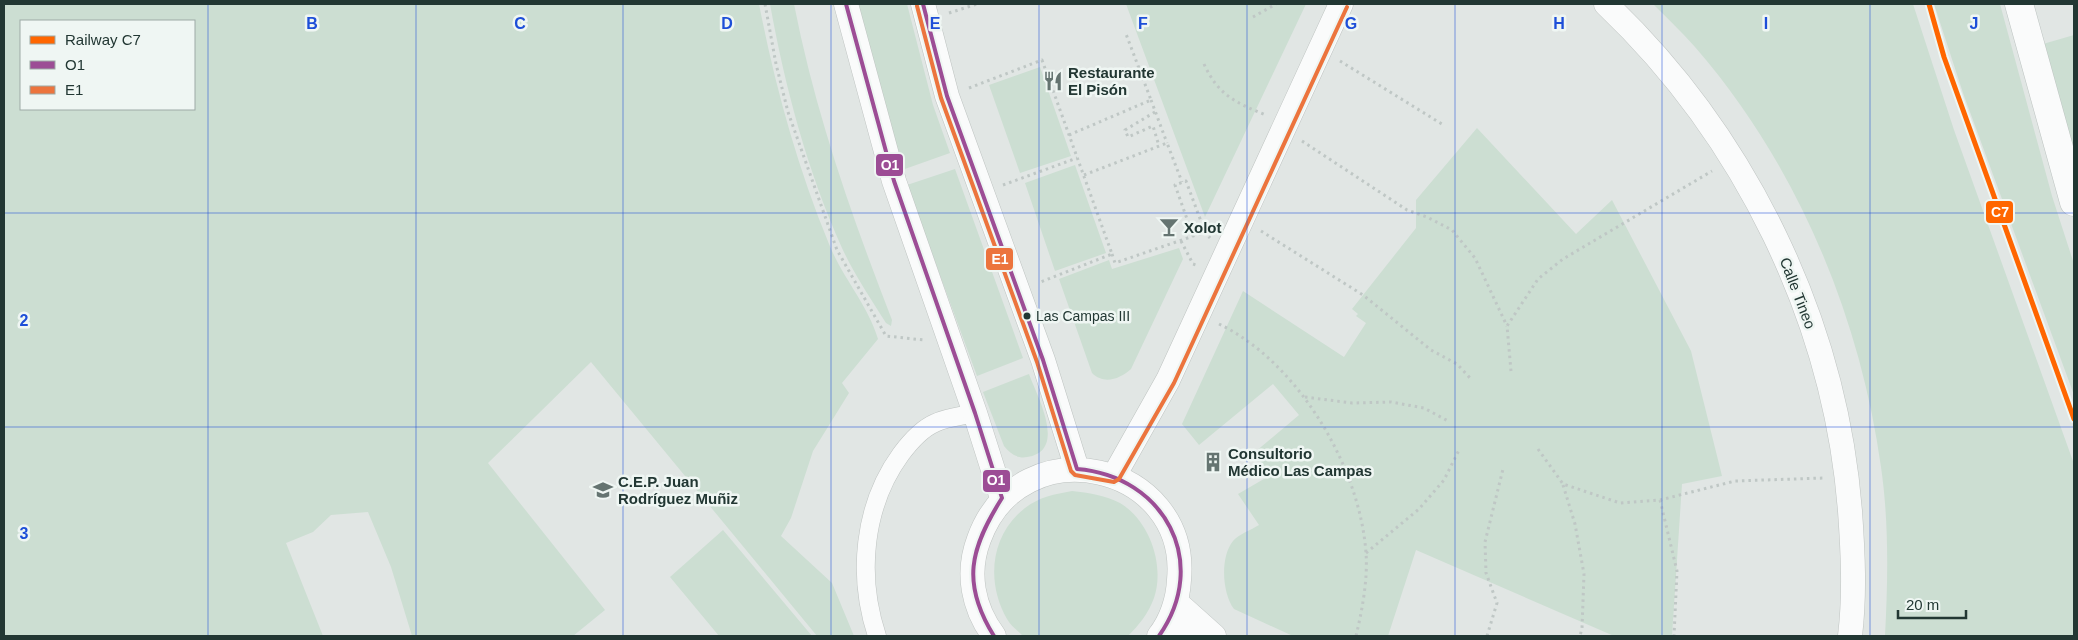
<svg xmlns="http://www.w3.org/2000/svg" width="2078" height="640" viewBox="0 0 2078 640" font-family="Helvetica,sans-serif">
<rect width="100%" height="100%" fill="#e1e6e4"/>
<path fill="#ccded2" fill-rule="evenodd" d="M 4,4 L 759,4 C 775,86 797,166 829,244 C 842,277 868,305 878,339 L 842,383 L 849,393 L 813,451 L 791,518 L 781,536 L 832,583 L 854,636 L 817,636 L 591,362 L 488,463 L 605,610 L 573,636 L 412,636 L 391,567 L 368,512 L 331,515 L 313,532 L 286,543 L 323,636 L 4,636 ZM 21,21 L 194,21 L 194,109 L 21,109 Z
M 770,4 L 794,4 C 815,112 852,217 892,320 L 891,326 L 886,323 C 871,299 854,274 842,248 C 807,170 785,87 770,4 Z
M 855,4 L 907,4 L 933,105 L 950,153 L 902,170 Z
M 1126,4 L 1306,4 L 1205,217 Z
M 1653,4 L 1913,4 L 1954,130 L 2074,464 L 2074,636 L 1885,636 C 1888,580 1889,522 1881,467 C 1860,315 1796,163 1695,47 C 1682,32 1667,18 1653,4 Z
M 1934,4 L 2000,4 L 2052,196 L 2074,264 L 2074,395 L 1963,93 Z
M 2074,35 L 2074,161 L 2043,44 Z
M 1040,67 L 1071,156 L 1020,173 L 989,85 Z
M 1477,128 L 1576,234 L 1612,200 L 1691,351 L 1722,476 L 1682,484 L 1672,636 L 1614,636 L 1416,550 L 1388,636 L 1293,636 L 1234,609 C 1222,593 1220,557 1233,541 C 1239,534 1251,530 1259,525 L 1238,494 L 1269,476 L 1255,452 L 1299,415 L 1273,384 L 1199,445 L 1182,424 L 1243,291 L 1344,357 L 1366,323 L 1356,316 L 1358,314 L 1352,309 L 1416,228 L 1416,200 Z
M 1075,165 L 1106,253 L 1055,271 L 1025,183 Z
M 955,169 L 1023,358 L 977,376 L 907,185 Z
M 1179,248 L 1183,259 L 1131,369 C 1120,379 1104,385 1092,373 L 1059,279 L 1109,260 L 1112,269 Z
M 1029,374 C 1037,396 1068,451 1027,457 C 1017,459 1010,453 1004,446 L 983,392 Z
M 1072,491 C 1089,493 1104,495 1120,503 C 1150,521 1165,566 1154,598 C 1148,614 1139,625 1128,636 L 1023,636 C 1018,631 1011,626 1007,619 C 986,583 990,535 1025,508 C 1039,497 1055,494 1072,491 Z
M 723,530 L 812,636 L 719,636 L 670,577 Z"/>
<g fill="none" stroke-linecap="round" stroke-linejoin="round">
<defs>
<path id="pedestrian" d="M 877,636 C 857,576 863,506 901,454 C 910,442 921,429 935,423 C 947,417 962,416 975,413"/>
<path id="minor" d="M 846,4 L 894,181 L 975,413 L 1002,498
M 923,4 L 947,96 L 1043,360 L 1077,469
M 1606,4 C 1745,136 1835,320 1850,511 C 1853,553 1855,595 1850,636
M 1114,476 L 1168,380 L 1341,4
M 1176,602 L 1214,636
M 1164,629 L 1201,636
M 994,636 C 973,608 966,573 979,539 C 1021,424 1190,463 1179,580 C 1178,600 1171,621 1159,636"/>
<path id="secondary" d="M 2019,4 L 2074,202"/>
</defs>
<use href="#pedestrian" stroke="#bec3c1" stroke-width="19"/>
<use href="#minor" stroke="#bec3c1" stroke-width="25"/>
<use href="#secondary" stroke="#bec4c2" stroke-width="29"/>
<path stroke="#bfc7c5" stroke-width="3" stroke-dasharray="2.5 4" stroke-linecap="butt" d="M 765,4 L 776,64 L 788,112 L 837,250 L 886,336 L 924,340
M 949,13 L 977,4
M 1253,17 L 1276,4
M 1340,61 L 1445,126
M 1204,64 C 1218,95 1236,103 1266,115
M 969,88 L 1042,60 L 1112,254 L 1038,283
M 1151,100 L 1167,143
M 1155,112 L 1125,130 L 1128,137 L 1153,126 L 1159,146
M 1069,135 L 1151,100 L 1126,34
M 1302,141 L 1407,210 L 1427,217 L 1452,230 L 1475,258 L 1507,326
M 1084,175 L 1167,143 L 1182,182
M 1003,185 L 1077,158
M 1261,231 L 1363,295 L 1431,350 L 1457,364 L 1470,378
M 1193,236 L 1175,185 L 1186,181 L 1205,232
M 1181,241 L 1193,264 L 1196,265
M 1112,254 L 1115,263 L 1205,232 L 1210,238
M 1219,324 C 1298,362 1360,467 1366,553 C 1368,579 1362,611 1356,636
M 1511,371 L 1507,326 L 1538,279 L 1563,259 L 1712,171
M 1305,397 L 1352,403 L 1391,402 L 1424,408 L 1448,421
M 1538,449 L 1563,484 L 1620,503 L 1660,500 L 1735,481 L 1824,478
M 1563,485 L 1575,524 L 1584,574 L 1582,628 L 1580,636
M 1660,500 L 1677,571 L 1674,636
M 1366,553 L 1419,509 L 1444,480 L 1459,450
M 1487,636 L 1497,603 L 1486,573 L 1485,542 L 1503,469"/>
<use href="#pedestrian" stroke="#fafbfb" stroke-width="18"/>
<use href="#minor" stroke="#fafbfb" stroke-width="24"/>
<use href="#secondary" stroke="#fafbfb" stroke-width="28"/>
<defs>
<path id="bus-1" d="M 846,4 L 894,181 L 975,413 L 1002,498 C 970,549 961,583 994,636
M 923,4 L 947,96 L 1043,360 L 1077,469 C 1164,476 1211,562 1159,636"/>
<path id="bus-2" d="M 917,6 L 941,98 L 1037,362 L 1071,471 L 1075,475 L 1114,482 L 1119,479 L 1174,383 L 1347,7"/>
</defs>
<use href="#bus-1" stroke="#eff6f3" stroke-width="8"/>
<use href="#bus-2" stroke="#eff6f3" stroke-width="8"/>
<use href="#bus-1" stroke="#9c4d95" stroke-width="4"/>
<use href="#bus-2" stroke="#ec743d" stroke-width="4"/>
<defs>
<path id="rail-1" d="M 1929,4 L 1944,57 L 2074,419"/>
</defs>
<use href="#rail-1" stroke="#eff6f3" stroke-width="9"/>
<use href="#rail-1" stroke="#f60" stroke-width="5"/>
</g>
<path fill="none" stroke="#1d4ed8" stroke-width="1" stroke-opacity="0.55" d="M 208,4 L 208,636M 416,4 L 416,636M 623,4 L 623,636M 831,4 L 831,636M 1039,4 L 1039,636M 1247,4 L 1247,636M 1455,4 L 1455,636M 1662,4 L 1662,636M 1870,4 L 1870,636M 4,213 L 2074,213M 4,427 L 2074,427"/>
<defs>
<symbol id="restaurant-bare" viewBox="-9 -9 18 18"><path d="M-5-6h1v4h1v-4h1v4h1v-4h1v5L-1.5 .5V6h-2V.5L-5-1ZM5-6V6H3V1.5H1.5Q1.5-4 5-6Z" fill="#657471" stroke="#eff6f3" stroke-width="2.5" paint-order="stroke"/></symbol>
<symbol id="bar-bare" viewBox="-9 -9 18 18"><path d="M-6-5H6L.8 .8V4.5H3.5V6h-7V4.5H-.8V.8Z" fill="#657471" stroke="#eff6f3" stroke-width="2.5" paint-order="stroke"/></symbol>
<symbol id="building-bare" viewBox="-9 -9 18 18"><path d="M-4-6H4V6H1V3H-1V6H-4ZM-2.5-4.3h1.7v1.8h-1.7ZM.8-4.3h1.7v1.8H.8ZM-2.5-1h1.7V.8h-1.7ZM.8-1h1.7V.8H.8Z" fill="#657471" stroke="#eff6f3" stroke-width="2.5" paint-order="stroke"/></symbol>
<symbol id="school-bare" viewBox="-9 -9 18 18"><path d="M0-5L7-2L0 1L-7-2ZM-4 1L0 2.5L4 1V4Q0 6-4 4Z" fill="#657471" stroke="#eff6f3" stroke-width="2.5" paint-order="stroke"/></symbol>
</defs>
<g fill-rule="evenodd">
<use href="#restaurant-bare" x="1039" y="67" width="28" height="28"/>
<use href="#bar-bare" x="1155" y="213" width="28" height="28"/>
<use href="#building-bare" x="1199" y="448" width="28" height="28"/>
<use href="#school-bare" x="589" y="476" width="28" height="28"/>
</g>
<circle fill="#223733" stroke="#eff6f3" stroke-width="2" cx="1027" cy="316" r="4.5"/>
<g text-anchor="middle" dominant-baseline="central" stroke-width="5" stroke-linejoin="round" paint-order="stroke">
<g font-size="14" fill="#223733" stroke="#eff6f3" text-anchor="start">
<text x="1036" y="316">Las Campas III</text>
</g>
<g font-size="15" font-weight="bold" fill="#223733" stroke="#eff6f3" text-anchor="start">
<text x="1068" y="72">Restaurante<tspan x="1068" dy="17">El Pisón</tspan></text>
<text x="1184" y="227">Xolot</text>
<text x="1228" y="453">Consultorio<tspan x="1228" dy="17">Médico Las Campas</tspan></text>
<text x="618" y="481">C.E.P. Juan<tspan x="618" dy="17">Rodríguez Muñiz</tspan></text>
</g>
<g font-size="15" fill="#223733" stroke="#eff6f3">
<text transform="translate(1798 293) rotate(69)">Calle Tineo</text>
</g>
</g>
<g font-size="16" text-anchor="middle" font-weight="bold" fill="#1d4ed8" stroke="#eff6f3" stroke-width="5" stroke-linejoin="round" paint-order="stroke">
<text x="312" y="29">B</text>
<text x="520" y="29">C</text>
<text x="727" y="29">D</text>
<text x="935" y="29">E</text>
<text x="1143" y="29">F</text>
<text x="1351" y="29">G</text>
<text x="1559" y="29">H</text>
<text x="1766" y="29">I</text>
<text x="1974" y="29">J</text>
<text x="24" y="326">2</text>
<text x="24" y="539">3</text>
</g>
<g stroke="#eff6f3" stroke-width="2">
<rect x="875" y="153" width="29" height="24" rx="5" fill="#9c4d95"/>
<rect x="1985" y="200" width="29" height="24" rx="5" fill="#f60"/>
<rect x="985" y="247" width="29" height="24" rx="5" fill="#ec743d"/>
<rect x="982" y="469" width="29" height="24" rx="5" fill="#9c4d95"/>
</g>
<g font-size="14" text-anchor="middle" font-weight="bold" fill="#fff">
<text x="890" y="170">O1</text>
<text x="2000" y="217">C7</text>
<text x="1000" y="264">E1</text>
<text x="996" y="485">O1</text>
</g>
<rect width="2078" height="640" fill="none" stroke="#223733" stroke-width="10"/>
<rect x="20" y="20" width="175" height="90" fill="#eff6f3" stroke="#9daaa6"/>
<rect x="30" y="36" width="25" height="8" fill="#ff6600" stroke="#9daaa6"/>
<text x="65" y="45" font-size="15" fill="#223733">Railway C7</text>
<rect x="30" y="61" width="25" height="8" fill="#9c4d95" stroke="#9daaa6"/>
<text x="65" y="70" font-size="15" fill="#223733">O1</text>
<rect x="30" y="86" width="25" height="8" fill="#ec743d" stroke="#9daaa6"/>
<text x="65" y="95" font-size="15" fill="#223733">E1</text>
<path d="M1898 610v8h68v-8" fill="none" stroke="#223733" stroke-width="2.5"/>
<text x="1906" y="610" font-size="15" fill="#223733" stroke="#eff6f3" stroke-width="4" paint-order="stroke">20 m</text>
</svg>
